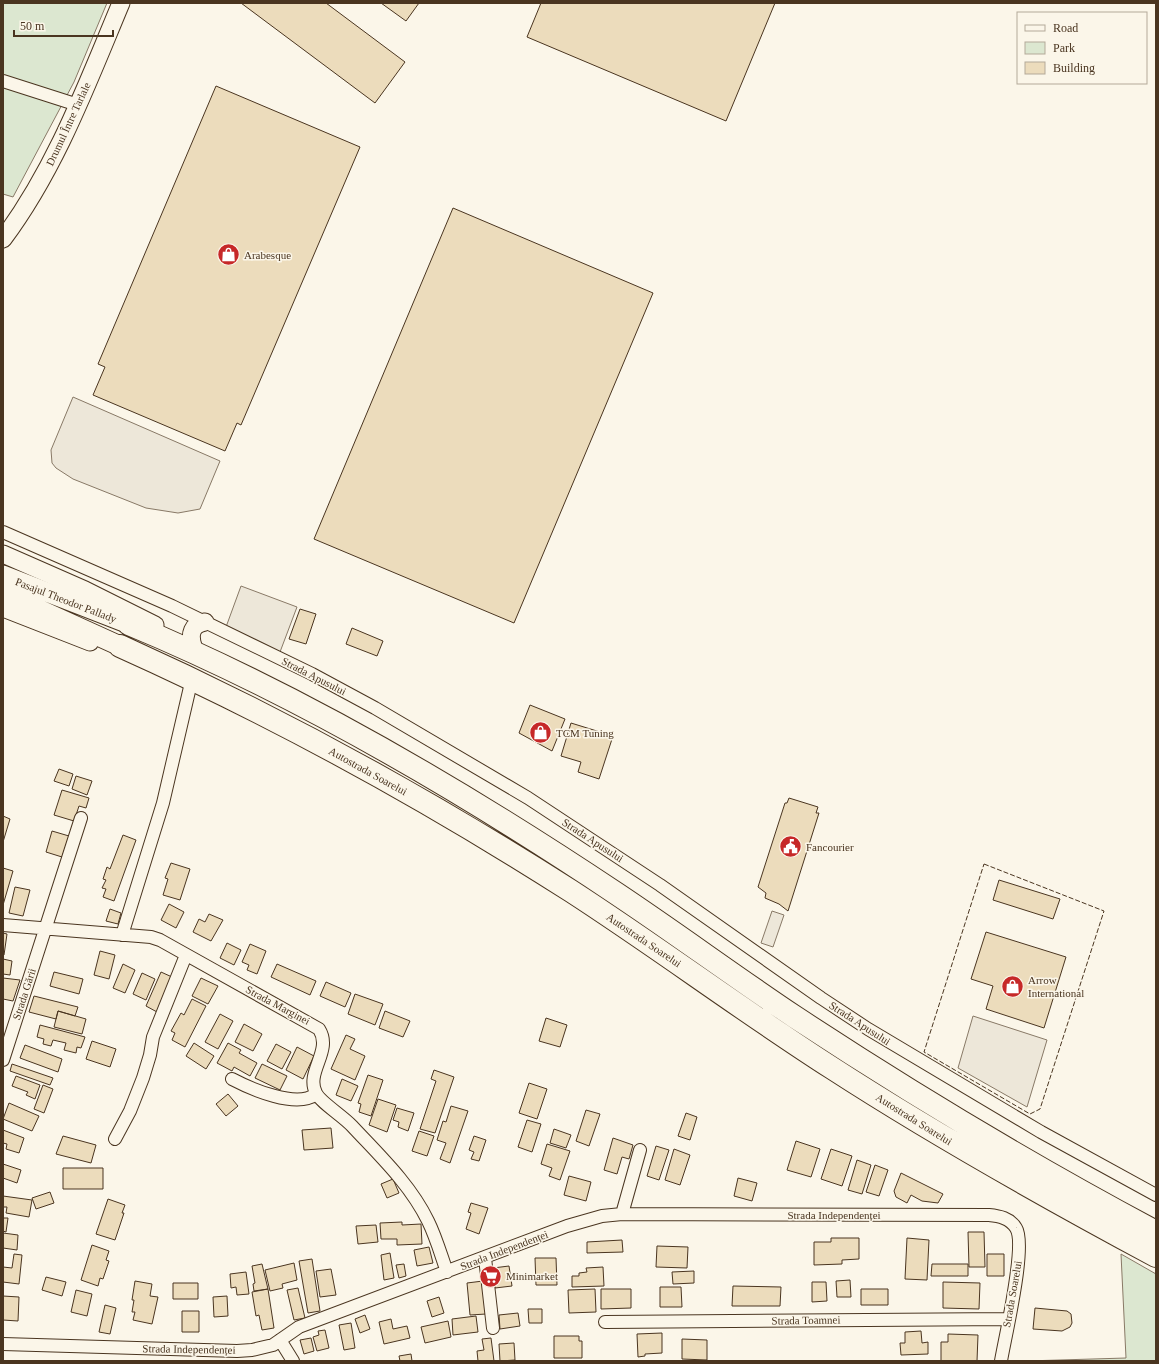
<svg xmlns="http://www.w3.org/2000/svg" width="1159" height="1364" viewBox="0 0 1159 1364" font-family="Georgia,serif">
<rect width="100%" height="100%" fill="#fbf6e9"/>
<path fill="#dce7d0" stroke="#887966" d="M 3,3 L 107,3 L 74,82 L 13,197 L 3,194 Z
M 1121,1254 L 1156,1274 L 1156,1361 L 1026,1361 L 1126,1358 Z"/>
<path fill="#ede7d9" stroke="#887966" d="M 73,397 L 220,461 L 200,509 L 178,513 L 146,508 L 73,479 L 56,468 L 52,463 L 51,450 Z
M 241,586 L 297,607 L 280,652 L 226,627 Z
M 772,911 L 784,915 L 773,947 L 761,943 Z
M 973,1016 L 1047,1040 L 1027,1107 L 958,1068 Z"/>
<path fill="#ecdcbc" stroke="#4a3520" d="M 241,3 L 326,3 L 405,62 L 375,103 Z
M 381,3 L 419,3 L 406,21 Z
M 541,3 L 775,3 L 726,121 L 527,37 Z
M 216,86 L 360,147 L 241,425 L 237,423 L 225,451 L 93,395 L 105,367 L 98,364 Z
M 453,208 L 653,293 L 514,623 L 314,539 Z
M 300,609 L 316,614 L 306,644 L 289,639 Z
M 352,628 L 383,641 L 377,656 L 346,644 Z
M 530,705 L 565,719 L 552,751 L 519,733 Z
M 571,723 L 613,736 L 599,779 L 578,772 L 581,762 L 561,756 Z
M 59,769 L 73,774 L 69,786 L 54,781 Z
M 76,776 L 92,781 L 87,795 L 72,789 Z
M 62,790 L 89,798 L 86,808 L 79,806 L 74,821 L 54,815 Z
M 789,798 L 818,807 L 816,813 L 819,813 L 788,911 L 779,904 L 765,898 L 766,893 L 758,887 L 785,803 L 787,803 Z
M 3,816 L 10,819 L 3,842 Z
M 52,831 L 69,836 L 62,857 L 46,852 Z
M 123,835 L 136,840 L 114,901 L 103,897 L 106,889 L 102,888 L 106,880 L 103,879 L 107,867 L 110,869 Z
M 171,863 L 190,869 L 180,900 L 163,895 L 168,879 L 165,878 Z
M 3,868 L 13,871 L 3,905 Z
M 999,880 L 1060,899 L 1053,919 L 993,900 Z
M 15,887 L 30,890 L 23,916 L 9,913 Z
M 169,904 L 184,912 L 176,928 L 161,920 Z
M 110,909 L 121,913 L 118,924 L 106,921 Z
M 209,914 L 223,920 L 211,941 L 193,932 L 199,919 L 205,922 Z
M 986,932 L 1066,957 L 1044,1028 L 986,1009 L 993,986 L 971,979 Z
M 3,933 L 7,934 L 4,955 L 3,955 Z
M 227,943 L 241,950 L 234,965 L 220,958 Z
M 250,944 L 266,951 L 257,974 L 247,970 L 249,965 L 242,962 Z
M 100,951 L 115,955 L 109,979 L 94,975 Z
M 3,959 L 12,961 L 10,975 L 3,974 Z
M 123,964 L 135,970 L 125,993 L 113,988 Z
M 277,964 L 316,981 L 310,995 L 271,977 Z
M 54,972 L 83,979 L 79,994 L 50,986 Z
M 161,972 L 172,977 L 157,1012 L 146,1006 Z
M 142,973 L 155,979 L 146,1000 L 133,994 Z
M 3,978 L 20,980 L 13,1001 L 3,999 Z
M 201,978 L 218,986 L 208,1004 L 192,996 Z
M 326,982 L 351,993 L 345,1007 L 320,996 Z
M 355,994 L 383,1004 L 375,1025 L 348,1014 Z
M 34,996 L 78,1007 L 75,1016 L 58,1011 L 56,1019 L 29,1012 Z
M 192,999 L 206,1006 L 185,1047 L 172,1040 L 175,1033 L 171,1031 L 181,1013 L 184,1015 Z
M 58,1011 L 86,1019 L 82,1034 L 54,1027 Z
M 385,1011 L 410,1021 L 403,1037 L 379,1028 Z
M 220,1014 L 233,1021 L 218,1049 L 205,1042 Z
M 546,1018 L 567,1025 L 560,1047 L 539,1041 Z
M 244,1024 L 262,1034 L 253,1051 L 235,1042 Z
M 40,1025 L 85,1037 L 81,1048 L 77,1047 L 76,1053 L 64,1050 L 66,1043 L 53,1040 L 51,1046 L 43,1044 L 44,1039 L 37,1037 Z
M 346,1035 L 355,1039 L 350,1049 L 365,1056 L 355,1080 L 331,1069 Z
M 92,1041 L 116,1049 L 110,1067 L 86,1059 Z
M 194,1043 L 214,1056 L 206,1069 L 186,1056 Z
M 228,1043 L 241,1050 L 239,1053 L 257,1063 L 250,1076 L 234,1067 L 232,1071 L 217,1063 Z
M 276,1044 L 291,1052 L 282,1069 L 267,1061 Z
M 25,1045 L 62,1059 L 58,1072 L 20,1058 Z
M 297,1047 L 314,1056 L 303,1079 L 286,1070 Z
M 12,1064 L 53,1078 L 50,1085 L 10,1071 Z
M 262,1064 L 287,1076 L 280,1090 L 255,1078 Z
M 434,1070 L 454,1077 L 435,1133 L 420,1129 L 436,1081 L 431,1079 Z
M 368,1075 L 383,1080 L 371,1116 L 359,1112 L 361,1104 L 358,1103 Z
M 16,1076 L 40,1085 L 35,1099 L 26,1095 L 28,1092 L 12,1086 Z
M 342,1079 L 358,1086 L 351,1101 L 336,1095 Z
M 529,1083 L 547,1089 L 537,1119 L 519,1113 Z
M 43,1085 L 53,1089 L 44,1113 L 34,1109 Z
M 228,1094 L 238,1106 L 226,1116 L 216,1104 Z
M 378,1099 L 396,1105 L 387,1132 L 369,1125 Z
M 9,1103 L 39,1116 L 32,1131 L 3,1119 Z
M 451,1106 L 468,1111 L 450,1163 L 440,1159 L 446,1143 L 437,1140 L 443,1121 L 446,1122 Z
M 397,1108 L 414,1113 L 408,1131 L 398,1127 L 399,1122 L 393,1120 Z
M 586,1110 L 600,1114 L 589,1146 L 576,1141 Z
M 686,1113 L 697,1117 L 690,1140 L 678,1136 Z
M 527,1120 L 541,1124 L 532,1152 L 518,1147 Z
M 331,1128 L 333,1148 L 304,1150 L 302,1130 Z
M 554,1129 L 571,1135 L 566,1148 L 550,1143 Z
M 3,1130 L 24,1138 L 19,1153 L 6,1149 L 7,1144 L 3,1143 Z
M 419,1131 L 434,1136 L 427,1156 L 412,1151 Z
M 63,1136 L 96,1145 L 91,1163 L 56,1154 Z
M 474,1136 L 486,1140 L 479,1161 L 471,1159 L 474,1152 L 469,1150 Z
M 613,1138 L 633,1145 L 629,1159 L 622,1157 L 617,1174 L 604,1170 Z
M 796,1141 L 820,1149 L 811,1177 L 787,1170 Z
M 547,1144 L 570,1151 L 560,1180 L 549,1176 L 552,1168 L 541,1164 Z
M 656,1146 L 669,1150 L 659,1180 L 647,1176 Z
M 674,1149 L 690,1155 L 680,1185 L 665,1180 Z
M 831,1149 L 852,1156 L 842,1186 L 821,1179 Z
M 857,1160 L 871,1165 L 862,1194 L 848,1190 Z
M 3,1164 L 21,1170 L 17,1183 L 3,1178 Z
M 875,1165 L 888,1170 L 879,1196 L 866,1192 Z
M 63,1168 L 103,1168 L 103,1189 L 63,1189 Z
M 901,1173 L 943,1194 L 938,1203 L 922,1201 L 911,1195 L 907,1203 L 896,1197 L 894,1191 Z
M 569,1176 L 591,1182 L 586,1201 L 564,1195 Z
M 738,1178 L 757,1183 L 752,1201 L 734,1196 Z
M 393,1179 L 399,1193 L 387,1198 L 381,1184 Z
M 50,1192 L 54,1203 L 36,1209 L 32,1198 Z
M 3,1196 L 32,1200 L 29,1217 L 6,1213 L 7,1207 L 3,1207 Z
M 108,1199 L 125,1205 L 122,1213 L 124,1213 L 115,1240 L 96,1234 Z
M 471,1203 L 488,1208 L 479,1234 L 466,1229 L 471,1213 L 468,1212 Z
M 3,1218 L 8,1218 L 6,1232 L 3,1231 Z
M 402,1222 L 402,1225 L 421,1224 L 422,1244 L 397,1245 L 397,1239 L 381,1239 L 380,1223 Z
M 376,1225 L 378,1242 L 358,1244 L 356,1226 Z
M 968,1232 L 984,1232 L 985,1267 L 969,1267 Z
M 3,1233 L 18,1235 L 17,1250 L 3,1248 Z
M 831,1238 L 859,1238 L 859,1259 L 842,1260 L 842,1264 L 814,1265 L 814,1242 L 831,1242 Z
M 907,1238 L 929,1240 L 927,1280 L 905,1279 Z
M 622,1240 L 623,1252 L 587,1253 L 587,1242 Z
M 92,1245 L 109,1251 L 106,1260 L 109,1261 L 103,1279 L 100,1278 L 98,1286 L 81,1280 Z
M 657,1246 L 688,1247 L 687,1268 L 656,1267 Z
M 429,1247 L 433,1263 L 417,1266 L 414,1250 Z
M 390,1253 L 394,1278 L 384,1280 L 381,1255 Z
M 14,1254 L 22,1255 L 19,1284 L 3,1282 L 3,1267 L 12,1268 Z
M 987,1254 L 1004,1254 L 1004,1276 L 987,1276 Z
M 535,1258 L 556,1258 L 557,1285 L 536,1285 Z
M 312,1259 L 320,1311 L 308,1313 L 299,1261 Z
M 294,1263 L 297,1280 L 282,1284 L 283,1288 L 270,1291 L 265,1270 Z
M 262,1264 L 268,1289 L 254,1291 L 253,1284 L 255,1283 L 252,1266 Z
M 404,1264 L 406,1276 L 399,1278 L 396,1265 Z
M 932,1264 L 968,1264 L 968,1276 L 931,1276 Z
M 509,1266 L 512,1286 L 495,1288 L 493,1268 Z
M 603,1267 L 604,1286 L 572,1287 L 572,1276 L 579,1276 L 579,1273 L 587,1272 L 586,1268 Z
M 331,1269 L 336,1295 L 320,1297 L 316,1271 Z
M 694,1271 L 694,1283 L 673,1284 L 672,1272 Z
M 246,1272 L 249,1294 L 237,1295 L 236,1287 L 231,1288 L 230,1274 Z
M 46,1277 L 66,1282 L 62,1296 L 42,1290 Z
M 850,1280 L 851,1297 L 837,1297 L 836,1281 Z
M 135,1281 L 152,1284 L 150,1296 L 158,1297 L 152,1324 L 133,1320 L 135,1312 L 132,1312 L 134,1300 L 132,1300 Z
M 483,1281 L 486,1314 L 470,1315 L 467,1283 Z
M 812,1282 L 826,1282 L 827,1301 L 812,1302 Z
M 943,1282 L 980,1283 L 979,1309 L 943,1308 Z
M 173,1283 L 198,1283 L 198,1299 L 173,1299 Z
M 733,1286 L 781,1287 L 780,1306 L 732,1306 Z
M 660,1287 L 681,1287 L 682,1307 L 660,1307 Z
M 298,1288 L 305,1318 L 294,1320 L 287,1290 Z
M 268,1289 L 274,1328 L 262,1330 L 259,1315 L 256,1316 L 252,1292 Z
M 595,1289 L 596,1312 L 569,1313 L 568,1290 Z
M 601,1289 L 631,1289 L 631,1308 L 601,1309 Z
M 861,1289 L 888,1289 L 888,1305 L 861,1305 Z
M 76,1290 L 92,1294 L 87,1316 L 71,1312 Z
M 3,1296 L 19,1297 L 18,1321 L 3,1320 Z
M 227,1296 L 228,1316 L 214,1317 L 213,1297 Z
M 439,1297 L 444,1313 L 432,1317 L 427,1301 Z
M 105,1305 L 116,1308 L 110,1334 L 99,1332 Z
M 1035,1308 L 1067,1311 L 1071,1314 L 1072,1323 L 1070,1327 L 1062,1331 L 1033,1329 Z
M 528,1309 L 542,1309 L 542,1323 L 529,1323 Z
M 182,1311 L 199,1311 L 199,1332 L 182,1332 Z
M 518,1313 L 520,1326 L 500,1329 L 499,1315 Z
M 365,1315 L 370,1329 L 360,1333 L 355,1319 Z
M 476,1316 L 478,1332 L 453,1335 L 452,1319 Z
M 391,1319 L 393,1329 L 407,1326 L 410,1338 L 384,1344 L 379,1322 Z
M 448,1321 L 451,1337 L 425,1343 L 421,1327 Z
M 351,1323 L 355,1348 L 344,1350 L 339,1325 Z
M 325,1330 L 329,1348 L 317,1351 L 313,1337 L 319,1335 L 318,1331 Z
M 921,1331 L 922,1343 L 928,1342 L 928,1354 L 901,1355 L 900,1343 L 905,1343 L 905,1332 Z
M 662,1333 L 662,1353 L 645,1354 L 645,1356 L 638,1357 L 637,1334 Z
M 948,1334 L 978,1335 L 977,1361 L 941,1361 L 941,1342 L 948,1342 Z
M 554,1336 L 579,1336 L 579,1341 L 582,1341 L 582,1358 L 554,1358 Z
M 311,1338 L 314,1351 L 304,1354 L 300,1340 Z
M 491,1338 L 494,1361 L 478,1361 L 477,1351 L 484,1350 L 482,1339 Z
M 682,1339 L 707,1340 L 707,1360 L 682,1359 Z
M 514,1343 L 515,1360 L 500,1361 L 499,1344 Z
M 411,1354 L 412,1361 L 400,1361 L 399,1356 Z"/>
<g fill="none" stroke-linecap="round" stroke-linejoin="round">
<defs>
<path id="minor" d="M 3,81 L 78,105
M 3,532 L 172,606 L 312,674 L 375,708 L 528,798 L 660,885 L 821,998 L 868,1029 L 1041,1132 L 1156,1195
M 3,925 L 151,937 L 160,940 L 319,1029 C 333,1051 305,1072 316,1093 C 320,1102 343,1116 352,1126 C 379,1155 410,1184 428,1221 C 436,1237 441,1255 447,1272
M 122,935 L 163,803 L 190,687
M 3,1060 L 81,818
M 232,1079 C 251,1089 297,1109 316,1094
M 115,1139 L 130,1111 L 143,1078 L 150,1055 L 153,1037 L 186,955
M 622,1214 L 640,1150
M 485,1258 L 493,1328
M 605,1322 L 1008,1319
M 280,1340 L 293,1361
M 3,1344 L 237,1351 L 252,1350 L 273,1345 L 299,1327 L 567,1226 L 602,1216 L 622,1214 L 989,1215 C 999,1216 1010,1218 1016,1228 C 1027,1245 1005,1337 1001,1361"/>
<path id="secondary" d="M 3,239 C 56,168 87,84 121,3
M 3,554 L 85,590 L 155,625
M 3,608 L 90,642
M 193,646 C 189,634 192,624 205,622"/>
<path id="primary" d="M 3,575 L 129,624
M 3,593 L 120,646"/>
<path id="motorway" d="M 129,624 C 300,695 463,791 617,894 C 677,934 735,977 795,1017 C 912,1094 1032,1166 1156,1232
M 120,646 C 276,716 427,799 571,891 C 659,948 743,1011 832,1068 C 937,1136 1046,1197 1156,1256"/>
</defs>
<use href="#minor" stroke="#4a3520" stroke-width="14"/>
<use href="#secondary" stroke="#4a3520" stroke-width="19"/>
<use href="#primary" stroke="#4a3520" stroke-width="21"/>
<use href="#motorway" stroke="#4a3520" stroke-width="24"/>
<use href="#minor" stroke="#fbf6e9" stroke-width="12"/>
<use href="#secondary" stroke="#fbf6e9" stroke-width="17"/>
<use href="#primary" stroke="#fbf6e9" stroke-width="19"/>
<use href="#motorway" stroke="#fbf6e9" stroke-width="22"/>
<path stroke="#4a3520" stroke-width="1" stroke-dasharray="5 2" stroke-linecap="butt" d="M 984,864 L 1104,911 L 1040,1109 L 1030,1114 L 924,1052 Z"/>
</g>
<defs>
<symbol id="shop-disc" viewBox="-11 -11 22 22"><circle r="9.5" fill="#c62828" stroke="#fbf6e9"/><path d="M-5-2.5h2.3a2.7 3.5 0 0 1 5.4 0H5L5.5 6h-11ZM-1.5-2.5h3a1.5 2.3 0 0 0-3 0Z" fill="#fff"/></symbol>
<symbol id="civic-disc" viewBox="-11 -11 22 22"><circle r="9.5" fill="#c62828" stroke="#fbf6e9"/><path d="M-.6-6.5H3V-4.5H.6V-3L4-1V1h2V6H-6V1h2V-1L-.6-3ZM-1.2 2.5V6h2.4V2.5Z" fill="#fff"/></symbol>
<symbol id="supermarket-disc" viewBox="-11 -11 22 22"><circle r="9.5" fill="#c62828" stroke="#fbf6e9"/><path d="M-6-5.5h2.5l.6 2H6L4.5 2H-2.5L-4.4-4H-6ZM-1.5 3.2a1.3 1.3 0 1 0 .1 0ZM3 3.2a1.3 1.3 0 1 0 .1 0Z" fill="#fff"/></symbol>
</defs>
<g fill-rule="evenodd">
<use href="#shop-disc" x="216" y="242" width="25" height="25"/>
<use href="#shop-disc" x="528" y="720" width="25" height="25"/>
<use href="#civic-disc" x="778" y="834" width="25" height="25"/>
<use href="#shop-disc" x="1000" y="974" width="25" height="25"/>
<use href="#supermarket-disc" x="478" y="1264" width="25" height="25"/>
</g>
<g text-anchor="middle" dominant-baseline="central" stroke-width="3" stroke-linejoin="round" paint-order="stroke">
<g font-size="11" fill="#4a3520" stroke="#fbf6e9">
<text transform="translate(68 124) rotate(-65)">Drumul Între Tarlale</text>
<text transform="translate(66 600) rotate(21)">Pasajul Theodor Pallady</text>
<text transform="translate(314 676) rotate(27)">Strada Apusului</text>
<text transform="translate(368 771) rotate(29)">Autostrada Soarelui</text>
<text transform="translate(593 840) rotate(33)">Strada Apusului</text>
<text transform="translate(644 940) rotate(34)">Autostrada Soarelui</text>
<text transform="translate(24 994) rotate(-72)">Strada Gării</text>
<text transform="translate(278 1005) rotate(28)">Strada Marginei</text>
<text transform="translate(860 1023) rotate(33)">Strada Apusului</text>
<text transform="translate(914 1119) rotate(32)">Autostrada Soarelui</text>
<text x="834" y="1215">Strada Independenței</text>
<text transform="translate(504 1250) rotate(-21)">Strada Independenței</text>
<text transform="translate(1012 1294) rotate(-80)">Strada Soarelui</text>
<text transform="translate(806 1320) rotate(-1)">Strada Toamnei</text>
<text transform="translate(189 1349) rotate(1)">Strada Independenței</text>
</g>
<g font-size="11" fill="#4a3520" stroke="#fbf6e9" text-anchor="start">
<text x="244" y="255">Arabesque</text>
<text x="556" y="733">TCM Tuning</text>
<text x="806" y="847">Fancourier</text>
<text x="1028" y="980">Arrow<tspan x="1028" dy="13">International</tspan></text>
<text x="506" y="1276">Minimarket</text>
</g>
</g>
<rect width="1159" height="1364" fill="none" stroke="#4a3520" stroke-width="8"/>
<rect x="1017" y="12" width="130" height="72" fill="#fbf6e9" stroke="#b4a999"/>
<rect x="1025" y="25" width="20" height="6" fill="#fbf6e9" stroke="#b4a999"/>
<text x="1053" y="32" font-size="12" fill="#4a3520">Road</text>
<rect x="1025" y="42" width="20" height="12" fill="#dce7d0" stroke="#b4a999"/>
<text x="1053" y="52" font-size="12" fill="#4a3520">Park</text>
<rect x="1025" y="62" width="20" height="12" fill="#ecdcbc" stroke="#b4a999"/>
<text x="1053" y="72" font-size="12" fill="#4a3520">Building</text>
<path d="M14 30v6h99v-6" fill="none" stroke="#4a3520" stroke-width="2"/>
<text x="20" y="30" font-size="12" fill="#4a3520" stroke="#fbf6e9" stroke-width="3" paint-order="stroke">50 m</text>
</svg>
